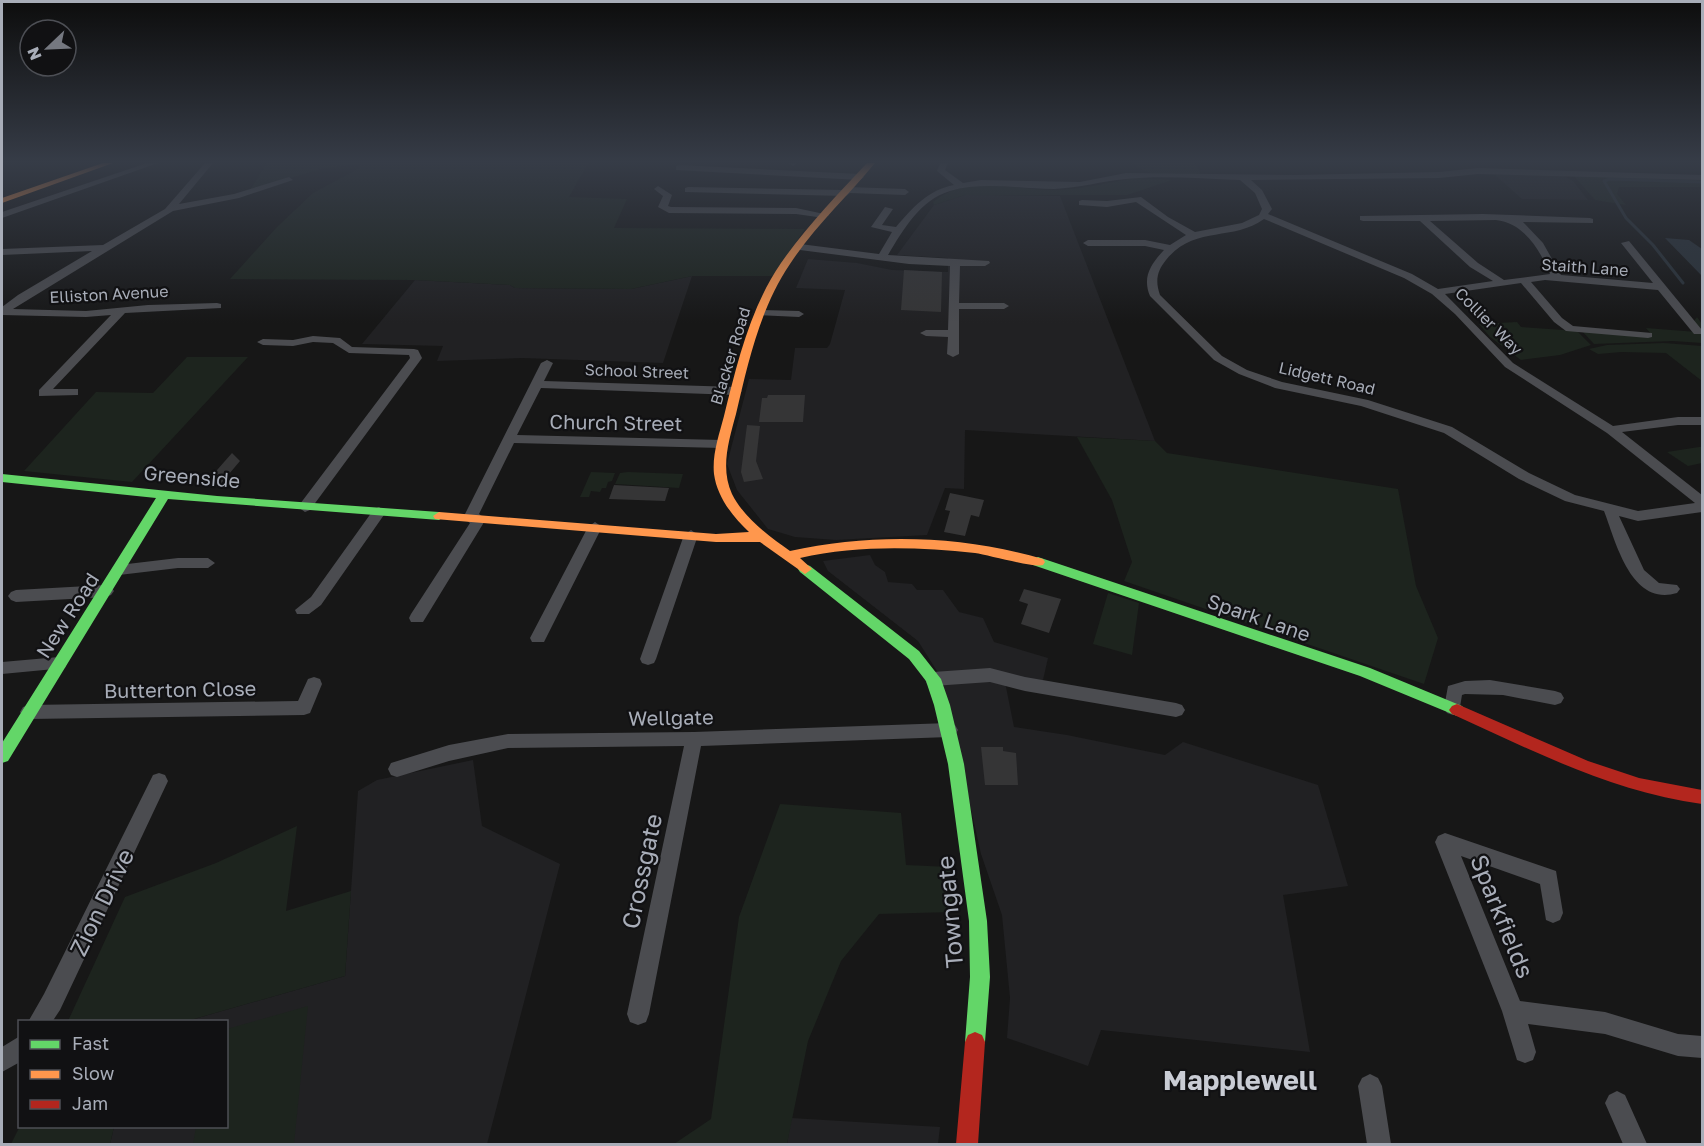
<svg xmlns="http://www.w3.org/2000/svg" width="1704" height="1146" viewBox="0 0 1704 1146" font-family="'Golos Text',sans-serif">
<rect width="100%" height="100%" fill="#171717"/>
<path fill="#212123" d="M 1524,174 L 1563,175 L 1573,181 L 1588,200 L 1522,199 L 1495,175 Z
M 965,195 L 1060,196 L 1155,441 L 965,430 L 964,489 L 945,488 L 927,535 L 836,540 L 795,537 L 768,529 L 737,490 L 727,464 L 749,379 L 791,380 L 795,348 L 827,348 L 830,344 L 845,290 L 796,288 L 808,259 L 857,263 L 892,270 L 948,272 L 948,258 L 897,255 L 934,205 Z
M 692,276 L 663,363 L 522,358 L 437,361 L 443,346 L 362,344 L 415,280 L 510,285 L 515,288 L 631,289 Z
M 870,555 L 875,565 L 885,572 L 888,582 L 912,584 L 917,590 L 943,590 L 959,612 L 983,618 L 994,642 L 1048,658 L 1043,680 L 1004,677 L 1014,727 L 1067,735 L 1165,755 L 1183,742 L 1318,785 L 1348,886 L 1283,895 L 1310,1052 L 1101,1030 L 1088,1066 L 1007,1038 L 1010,998 L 1002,915 L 981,854 L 942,679 L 918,641 L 828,571 L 823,561 Z
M 473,760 L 482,826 L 560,864 L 487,1144 L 110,1144 L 114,1127 L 226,1126 L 226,1022 L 187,1021 L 345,976 L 358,791 L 377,780 Z
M 791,1118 L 940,1127 L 938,1144 L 787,1144 Z"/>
<path fill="#1d241e" d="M 267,163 L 588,163 L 569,197 L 627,199 L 614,228 L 805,229 L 773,276 L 692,276 L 631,289 L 515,288 L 510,285 L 415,280 L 230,279 L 277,227 L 313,193 L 358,169 L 361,164 L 324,168 L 250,190 Z
M 1134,163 L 1195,163 L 1201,175 C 1181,174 1147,180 1134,163 Z
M 1573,175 L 1702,179 L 1702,187 L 1619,187 L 1617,194 L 1626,205 L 1595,200 Z
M 1136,178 L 1172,180 L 1127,195 L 965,195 L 934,205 L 933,202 C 966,173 1018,191 1058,190 C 1085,189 1110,182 1136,178 Z
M 1697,317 L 1702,324 L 1702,343 L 1673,341 L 1594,344 L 1581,330 L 1652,335 L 1646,328 L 1697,332 L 1692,324 Z
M 1517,322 L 1521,327 L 1577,331 L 1591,345 L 1560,355 L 1521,360 L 1490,337 L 1479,324 Z
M 1664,343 L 1702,346 L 1702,381 L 1666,353 L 1621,352 L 1598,354 L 1589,349 L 1607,345 Z
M 187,357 L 248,357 L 132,482 L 24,471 L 96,392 L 153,393 Z
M 1077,437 L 1155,441 L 1167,453 L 1398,489 L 1416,586 L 1438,638 L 1424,684 L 1124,581 L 1132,562 L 1112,500 Z
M 1699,447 L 1702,447 L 1702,463 L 1688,466 L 1667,452 Z
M 591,472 L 615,473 L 612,481 L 608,482 L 606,488 L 602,488 L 600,492 L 591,491 L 589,497 L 580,497 Z
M 620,473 L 628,472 L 683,474 L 679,488 L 615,484 Z
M 1108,593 L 1139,603 L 1132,655 L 1093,644 Z
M 780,804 L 901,813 L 906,865 L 950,867 L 953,912 L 879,914 L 841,961 L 808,1041 L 787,1144 L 674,1144 L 711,1119 L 739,917 Z
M 297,826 L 286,911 L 351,891 L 345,976 L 187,1021 L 68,1021 L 125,897 L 216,863 Z
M 308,1006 L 294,1144 L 193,1144 L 196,1127 L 226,1126 L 227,1029 Z
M 20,1126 L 114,1126 L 114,1127 L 110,1144 L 11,1144 Z"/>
<path fill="#2a3239" d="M 1665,238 L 1689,240 L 1702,249 L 1702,276 Z"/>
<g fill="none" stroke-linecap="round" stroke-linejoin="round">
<path stroke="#2a3239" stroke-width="3" d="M 1683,283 L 1653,245 L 1626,218 L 1604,181 L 1610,179 L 1702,182"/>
</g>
<path fill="#353536" d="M 904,270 L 942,272 L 941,312 L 901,310 Z
M 768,395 L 805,395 L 803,422 L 759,422 L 762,398 L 767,398 Z
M 747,425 L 760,426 L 756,461 L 763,479 L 744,482 L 741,472 Z
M 232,453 L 240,461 L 218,487 L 203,486 Z
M 614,485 L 669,488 L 665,501 L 609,499 Z
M 950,493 L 984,500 L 979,517 L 971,515 L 965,536 L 944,532 L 950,511 L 945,510 Z
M 1024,589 L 1061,599 L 1049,633 L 1021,624 L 1028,604 L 1019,601 Z
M 981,747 L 1003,747 L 1003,751 L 1016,753 L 1018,785 L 985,785 Z"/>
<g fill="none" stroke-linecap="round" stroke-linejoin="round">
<path fill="#4b4c50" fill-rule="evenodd" d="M 147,163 L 158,163 L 2,218 L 2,212 Z
M 205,163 L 213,163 L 179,204 L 234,194 L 289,177 L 293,180 L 239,198 L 173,211 L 13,309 L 86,311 L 148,305 L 217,303 L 221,304 L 221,308 L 125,313 L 53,389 L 78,389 L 78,395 L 39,396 L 39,390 L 111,315 L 86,317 L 2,315 L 2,307 L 18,295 L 92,251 L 2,255 L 2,249 L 103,245 L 165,209 Z
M 788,163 L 797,163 L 793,166 Z
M 940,163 L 948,163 L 945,170 L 963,183 L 981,180 L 1080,182 L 1126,173 L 1296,175 L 1439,172 L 1478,168 L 1702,175 L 1702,180 L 1478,174 L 1439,178 L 1251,180 L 1262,190 L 1272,209 L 1268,214 L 1412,274 L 1438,289 L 1493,281 L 1470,267 L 1420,221 L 1363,221 L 1360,220 L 1360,216 L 1483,214 L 1590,218 L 1593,219 L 1593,223 L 1523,222 L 1543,243 L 1561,275 L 1653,283 L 1621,243 L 1629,241 L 1702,330 L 1702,334 L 1694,334 L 1658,290 L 1545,280 L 1531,282 L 1562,318 L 1573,326 L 1652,333 L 1652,337 L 1648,338 L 1566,331 L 1554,322 L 1521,283 L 1445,294 L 1513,363 L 1613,426 L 1678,417 L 1702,417 L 1702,425 L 1678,425 L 1622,432 L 1702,495 L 1702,512 L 1638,521 L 1619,516 L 1644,570 L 1659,583 L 1677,585 L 1680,589 L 1677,593 C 1631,607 1616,542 1604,511 L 1565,501 L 1519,479 L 1444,433 L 1361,406 L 1275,388 L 1239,374 L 1214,360 L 1150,296 C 1142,277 1151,264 1164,250 L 1145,246 L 1088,246 L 1083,243 L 1088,240 L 1145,240 L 1170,245 L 1186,235 L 1136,202 L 1107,207 L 1079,205 L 1079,201 L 1082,200 L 1107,201 L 1141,197 L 1168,217 L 1195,232 L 1242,223 L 1259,215 L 1262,209 L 1255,193 L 1240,180 C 1203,179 1163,175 1126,179 C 1102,181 1079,188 1054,189 C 1020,189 983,181 950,191 C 920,200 903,230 888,255 L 989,261 L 990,263 L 985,266 L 960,266 L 959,303 L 1004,303 L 1009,306 L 1004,309 L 959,309 L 959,354 L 953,357 L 947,354 L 948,337 L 926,336 L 920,333 L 926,330 L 948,330 L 950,266 L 909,264 L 800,250 L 795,247 L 800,244 L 879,254 L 892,232 L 871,227 L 885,207 L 893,209 L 882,225 L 896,227 C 913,207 928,190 954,185 L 937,171 ZM 1264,219 L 1404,278 L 1432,294 L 1455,314 L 1505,367 L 1607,433 L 1695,503 L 1638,511 L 1575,495 L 1529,473 L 1452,427 L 1368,400 L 1282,382 L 1247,370 L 1222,356 L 1160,295 C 1155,281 1157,271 1166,260 C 1194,225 1232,242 1264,219 ZM 1496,220 C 1524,223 1540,250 1550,274 L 1504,280 L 1478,263 L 1430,221 Z
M 679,165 L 860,174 L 864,177 L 860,180 L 676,170 L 676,166 Z
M 658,186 L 672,195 L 668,206 L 671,207 L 796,208 L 829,215 L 824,218 L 796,214 L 669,213 L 658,207 L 663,196 L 654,189 Z
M 688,187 L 844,190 L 848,187 L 905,189 L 909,192 L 905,195 L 850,193 L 846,196 L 685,192 L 685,188 Z
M 760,310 L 799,311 L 804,314 L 799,317 L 756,315 L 756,311 Z
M 313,336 L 340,338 L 352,347 L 414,349 L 418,350 L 422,358 L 310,510 L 305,512 L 298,507 L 300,504 L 410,358 L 409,355 L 349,353 L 333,343 L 313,342 L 293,346 L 263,345 L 257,342 L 263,339 L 293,340 Z
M 547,360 L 553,363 L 544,381 L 736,387 L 742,391 L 736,395 L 541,388 L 517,435 L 722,440 L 728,444 L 722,448 L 514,443 L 479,514 L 486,519 L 423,622 L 411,622 L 409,618 L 411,614 L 470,523 L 463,518 L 541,363 Z
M 379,507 L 386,512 L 321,605 L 309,614 L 297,614 L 295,610 L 311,597 L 374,509 Z
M 595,522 L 602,527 L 546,638 L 544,642 L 532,642 L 530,638 L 588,527 Z
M 691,530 L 698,535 L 656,659 L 654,663 L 648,665 L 642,663 L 640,659 L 684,535 Z
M 178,558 L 208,558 L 215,563 L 208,568 L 178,568 L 119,575 L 112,570 L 119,565 Z
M 106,585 L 111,587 L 114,591 L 111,595 L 106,597 L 16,602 L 11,600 L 8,596 L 11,592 L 16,590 Z
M 59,657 L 65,658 L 67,663 L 65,668 L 2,674 L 2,662 Z
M 990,668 L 1025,677 L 1176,703 L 1182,705 L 1185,710 L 1182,715 L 1176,717 L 1025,691 L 990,682 L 933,686 L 927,684 L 925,679 L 927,674 L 933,672 Z
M 314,677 L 320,679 L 322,684 L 310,713 L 304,715 L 29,719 L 23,717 L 20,712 L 23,707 L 29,705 L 298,701 L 308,679 Z
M 1490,680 L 1555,691 L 1561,693 L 1564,698 L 1561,703 L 1555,705 L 1503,695 L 1465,694 L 1462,695 L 1459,713 L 1453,715 L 1447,713 L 1444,708 L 1448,686 L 1465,681 Z
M 949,723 L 955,725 L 958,730 L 955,735 L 949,737 L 701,746 L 649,1014 L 646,1022 L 638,1025 L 630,1022 L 627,1014 L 684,746 L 508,748 L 449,761 L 397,777 L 391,775 L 388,769 L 391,763 L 449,745 L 508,734 L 694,732 Z
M 159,773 L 165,775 L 168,781 L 60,1010 L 52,1022 L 28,1022 L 44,994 L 153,775 Z
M 1445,833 L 1556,871 L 1563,913 L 1560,920 L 1553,923 L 1546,920 L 1540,884 L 1461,856 L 1520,1001 L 1605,1012 L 1678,1034 L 1702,1036 L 1702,1058 L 1678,1056 L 1605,1034 L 1528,1024 L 1536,1052 L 1533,1060 L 1525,1063 L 1517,1060 L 1502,1011 L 1435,842 L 1438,836 Z
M 20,1036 L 20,1062 L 2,1072 L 2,1047 Z
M 1370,1074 L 1378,1078 L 1382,1086 L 1391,1144 L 1367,1144 L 1358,1086 L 1362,1078 Z
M 1617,1091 L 1625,1095 L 1647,1144 L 1623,1144 L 1605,1103 L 1609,1095 Z"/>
<path fill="#63d668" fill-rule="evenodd" d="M 2,474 L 217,496 L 439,512 L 445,516 L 439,520 L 168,499 L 8,761 L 2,763 L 2,743 L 156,498 L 2,482 Z
M 1038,557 L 1370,668 L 1462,706 L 1465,710 L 1462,714 L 1457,716 L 1360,676 L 1033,565 L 1031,562 L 1033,559 Z
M 805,564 L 810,566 L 919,651 L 941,679 L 950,705 L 964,764 L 987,921 L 990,977 L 985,1042 L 982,1049 L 975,1052 L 968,1049 L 965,1042 L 970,977 L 969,921 L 948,764 L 934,705 L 926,681 L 909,659 L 800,572 L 798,569 Z"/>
<path fill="#ff974d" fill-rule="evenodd" d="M 103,163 L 113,163 L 2,203 L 2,198 Z
M 867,163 L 875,163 C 847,197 814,227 790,264 C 760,308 748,363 736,414 C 729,440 720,468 732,494 C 744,518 769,536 790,551 C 872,533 961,535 1043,559 L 1045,562 L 1043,565 C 1035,568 988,555 975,553 C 917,547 857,545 800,558 L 812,569 L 805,574 L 760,542 L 716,542 L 435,519 L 433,516 L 439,512 L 716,534 L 749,532 C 733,517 717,497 714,474 C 712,455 719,435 724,416 C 737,364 750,308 781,263 C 806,227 837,195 867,163 Z"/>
<path fill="#b3261e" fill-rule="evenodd" d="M 1457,704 L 1588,761 L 1639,778 L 1702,790 L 1702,804 C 1613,792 1533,751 1452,714 L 1449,710 L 1452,706 Z
M 975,1032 L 982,1035 L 985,1042 L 978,1144 L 956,1144 L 965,1042 L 968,1035 Z"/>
</g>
<linearGradient id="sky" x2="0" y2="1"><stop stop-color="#0d0d0d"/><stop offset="0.5" stop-color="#363c47"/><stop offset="1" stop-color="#363c47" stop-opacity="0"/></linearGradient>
<rect width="1704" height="323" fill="url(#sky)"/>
<g text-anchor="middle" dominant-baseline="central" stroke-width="4.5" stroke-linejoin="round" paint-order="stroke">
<g font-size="16" fill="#a8adb8" stroke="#111113">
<text transform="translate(1585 267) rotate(4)">Staith Lane</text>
<text transform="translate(109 294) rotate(-3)">Elliston Avenue</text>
<text transform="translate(1489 321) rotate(45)">Collier Way</text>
<text transform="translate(730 356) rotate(-73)">Blacker Road</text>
<text transform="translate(637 371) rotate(2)">School Street</text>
<text transform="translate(1327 378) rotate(13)">Lidgett Road</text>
</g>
<g font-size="20" fill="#a8adb8" stroke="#111113">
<text transform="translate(616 422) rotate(1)">Church Street</text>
<text transform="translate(192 476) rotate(5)">Greenside</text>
<text transform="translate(67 615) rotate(-57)">New Road</text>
<text transform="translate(1259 617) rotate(19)">Spark Lane</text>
<text transform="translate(180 689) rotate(-1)">Butterton Close</text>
<text transform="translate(671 717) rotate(-1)">Wellgate</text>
</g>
<g font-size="24" fill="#a8adb8" stroke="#111113">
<text transform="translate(641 871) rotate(-78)">Crossgate</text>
<text transform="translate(101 902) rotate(-64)">Zion Drive</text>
<text transform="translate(949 912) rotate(-95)">Towngate</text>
<text transform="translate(1503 916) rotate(68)">Sparkfields</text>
</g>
<g font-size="27" font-weight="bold" fill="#c9ccd4" stroke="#111113">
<text x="1240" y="1080">Mapplewell</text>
</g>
</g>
<rect width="1704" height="1146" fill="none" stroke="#a8adb8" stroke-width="6"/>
<rect x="18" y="1020" width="210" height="108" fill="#111113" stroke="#4d4f55" stroke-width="1.5"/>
<rect x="30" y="1040" width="30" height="9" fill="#63d668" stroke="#4d4f55" stroke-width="1.5"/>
<text x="72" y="1050" font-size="18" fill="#a8adb8">Fast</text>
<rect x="30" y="1070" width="30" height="9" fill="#ff974d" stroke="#4d4f55" stroke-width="1.5"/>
<text x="72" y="1080" font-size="18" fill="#a8adb8">Slow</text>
<rect x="30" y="1100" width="30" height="9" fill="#b3261e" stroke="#4d4f55" stroke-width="1.5"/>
<text x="72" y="1110" font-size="18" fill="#a8adb8">Jam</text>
<g transform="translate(48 48) rotate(247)"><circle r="28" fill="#111113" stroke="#4d4f55" stroke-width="1.5"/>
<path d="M0-4.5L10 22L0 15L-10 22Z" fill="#757880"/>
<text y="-9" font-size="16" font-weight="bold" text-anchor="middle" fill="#a8adb8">N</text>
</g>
</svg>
